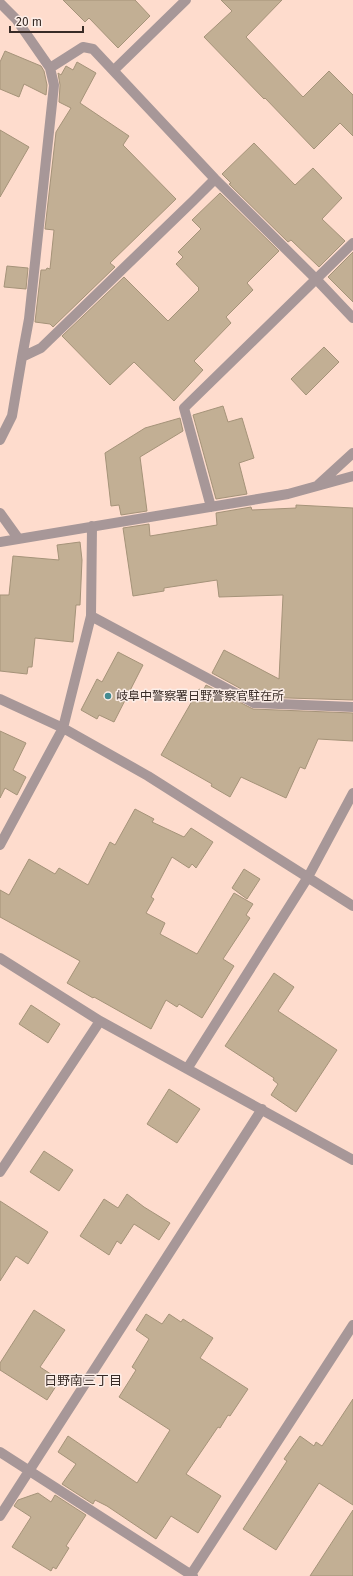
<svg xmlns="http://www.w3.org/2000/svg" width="353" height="1576" viewBox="0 0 353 1576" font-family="'Fira Sans','Noto Sans JP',sans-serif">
<rect width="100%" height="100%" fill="#fedccd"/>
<path fill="#c2af94" stroke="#a59379" d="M 63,0 L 135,0 L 150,16 L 118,48 L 89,18 L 85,22 Z
M 221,0 L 282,0 L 246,37 L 303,97 L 329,71 L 353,95 L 353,136 L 340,123 L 314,149 L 265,98 L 264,99 L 204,37 L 232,11 Z
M 5,51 L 41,66 L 44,71 L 47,85 L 46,95 L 24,84 L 19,97 L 0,89 L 0,62 Z
M 77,62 L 96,73 L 80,103 L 129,136 L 123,145 L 176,199 L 110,263 L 115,267 L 53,327 L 50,324 L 35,322 L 41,270 L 46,270 L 47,268 L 50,269 L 54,230 L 45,229 L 56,132 L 71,108 L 59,102 L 60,85 L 58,73 L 61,75 L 66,66 L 73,70 Z
M 0,130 L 29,147 L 0,197 Z
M 254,143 L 295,185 L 313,168 L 342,198 L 322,219 L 345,241 L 319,267 L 291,240 L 288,242 L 229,184 L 231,183 L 222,174 Z
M 220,193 L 279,251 L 247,283 L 253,290 L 226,317 L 231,323 L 194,361 L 203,370 L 174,401 L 134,362 L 110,385 L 62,336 L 124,277 L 168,321 L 199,290 L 198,289 L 199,288 L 176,264 L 183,257 L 178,252 L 201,229 L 192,220 Z
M 353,252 L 353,302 L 328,277 Z
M 7,266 L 28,268 L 26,289 L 4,287 Z
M 324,347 L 339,362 L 306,395 L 291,379 Z
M 223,406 L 228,422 L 242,418 L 254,458 L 239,463 L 247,494 L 216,499 L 193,415 Z
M 180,418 L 183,431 L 140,457 L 147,511 L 121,515 L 119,505 L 111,506 L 105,453 L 145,428 Z
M 296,505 L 353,508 L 353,700 L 256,697 L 212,673 L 224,650 L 279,679 L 283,595 L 219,597 L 217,580 L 164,588 L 164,591 L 133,596 L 123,528 L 149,524 L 150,536 L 217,525 L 216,513 L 251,507 L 252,510 L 296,508 Z
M 80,542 L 82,560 L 80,605 L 76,605 L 73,642 L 35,638 L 32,667 L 28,667 L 27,674 L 0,671 L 0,595 L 9,595 L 13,556 L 59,560 L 57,545 Z
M 118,652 L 143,665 L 114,722 L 99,715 L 97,719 L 81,710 L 97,679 L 102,682 Z
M 206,685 L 253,709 L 353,713 L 353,741 L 318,739 L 305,769 L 300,767 L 286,798 L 241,777 L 230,797 L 211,786 L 212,784 L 161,755 L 199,689 L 203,691 Z
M 0,731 L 26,743 L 13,770 L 26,777 L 17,795 L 5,788 L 0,798 Z
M 135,809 L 154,819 L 152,822 L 184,837 L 191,828 L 213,842 L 196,868 L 192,864 L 189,868 L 172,857 L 151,897 L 154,899 L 146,913 L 165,923 L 160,934 L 197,954 L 234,893 L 253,904 L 246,915 L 250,918 L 223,959 L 234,966 L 202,1018 L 179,1004 L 177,1007 L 166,1000 L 151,1029 L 94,997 L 93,998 L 67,983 L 80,961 L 0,917 L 0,890 L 9,895 L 29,859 L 55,874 L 59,868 L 88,885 L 110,842 L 115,845 Z
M 244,869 L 260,879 L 247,899 L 232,888 Z
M 274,973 L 294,987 L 278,1011 L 337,1050 L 296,1112 L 271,1095 L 278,1084 L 273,1080 L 274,1078 L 225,1046 Z
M 31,1005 L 60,1024 L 48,1043 L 19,1024 Z
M 169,1089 L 200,1109 L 177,1143 L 147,1124 Z
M 44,1151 L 73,1170 L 59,1191 L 30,1172 Z
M 127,1194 L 144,1207 L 170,1223 L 159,1240 L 134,1224 L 121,1244 L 117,1241 L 109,1255 L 80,1236 L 104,1199 L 118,1208 Z
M 0,1201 L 48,1232 L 28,1264 L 16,1256 L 0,1281 Z
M 34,1310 L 65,1330 L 40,1367 L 60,1380 L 47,1400 L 0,1370 L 0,1363 Z
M 146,1314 L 162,1324 L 169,1314 L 181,1322 L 183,1319 L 213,1338 L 200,1358 L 248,1389 L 230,1416 L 228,1415 L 220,1428 L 218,1427 L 186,1474 L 221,1496 L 198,1533 L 171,1516 L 156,1539 L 107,1506 L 95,1500 L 93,1504 L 62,1484 L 76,1464 L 58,1452 L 68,1436 L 137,1483 L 170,1430 L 119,1397 L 136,1370 L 132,1367 L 149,1339 L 136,1330 Z
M 353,1399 L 353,1505 L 319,1483 L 276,1550 L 243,1529 L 287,1461 L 284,1459 L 300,1436 L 314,1446 L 316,1442 L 322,1446 Z
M 38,1493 L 51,1502 L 55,1495 L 86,1515 L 66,1546 L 69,1548 L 56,1569 L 53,1567 L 51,1571 L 12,1547 L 31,1517 L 14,1506 L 18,1500 Z
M 353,1510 L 353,1576 L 310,1576 Z"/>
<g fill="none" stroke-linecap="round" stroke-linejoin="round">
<path stroke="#a79798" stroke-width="10" d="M 0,3 L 16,19 L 50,68 L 83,47 L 93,49 L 215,179 L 316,279 L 353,318
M 114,70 L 186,0
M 22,357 L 29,319 L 54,85 L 50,68
M 0,440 L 12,416 L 22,357 L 41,348 L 193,201 L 215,179
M 318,485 L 353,453
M 211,507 L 184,408 L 353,243
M 0,513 L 18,538
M 0,542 L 288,494 L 353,476
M 91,616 L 254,703 L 353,707
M 0,699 L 63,728 L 148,776 L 353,906
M 0,845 L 63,728 L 91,616 L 92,526
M 0,958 L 100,1021 L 353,1160
M 187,1069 L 308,877 L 353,793
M 0,1172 L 100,1021
M 0,1452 L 193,1576
M 0,1516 L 262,1109
M 190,1576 L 353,1325"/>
</g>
<circle fill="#448b91" stroke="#fceee8" stroke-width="1.5" cx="108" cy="696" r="4"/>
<g text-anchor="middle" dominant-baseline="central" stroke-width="3" stroke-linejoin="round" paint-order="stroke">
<g font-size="12" fill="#382b26" stroke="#fceee8" text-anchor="start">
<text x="116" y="696">岐阜中警察署日野警察官駐在所</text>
</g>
<g font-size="13" fill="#382b26" stroke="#fceee8">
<text x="83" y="1380">日野南三丁目</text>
</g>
</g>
<path d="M10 26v6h73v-6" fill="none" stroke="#382b26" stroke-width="2"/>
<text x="16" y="26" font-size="12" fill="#382b26" stroke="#fceee8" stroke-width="3" paint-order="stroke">20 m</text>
</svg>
